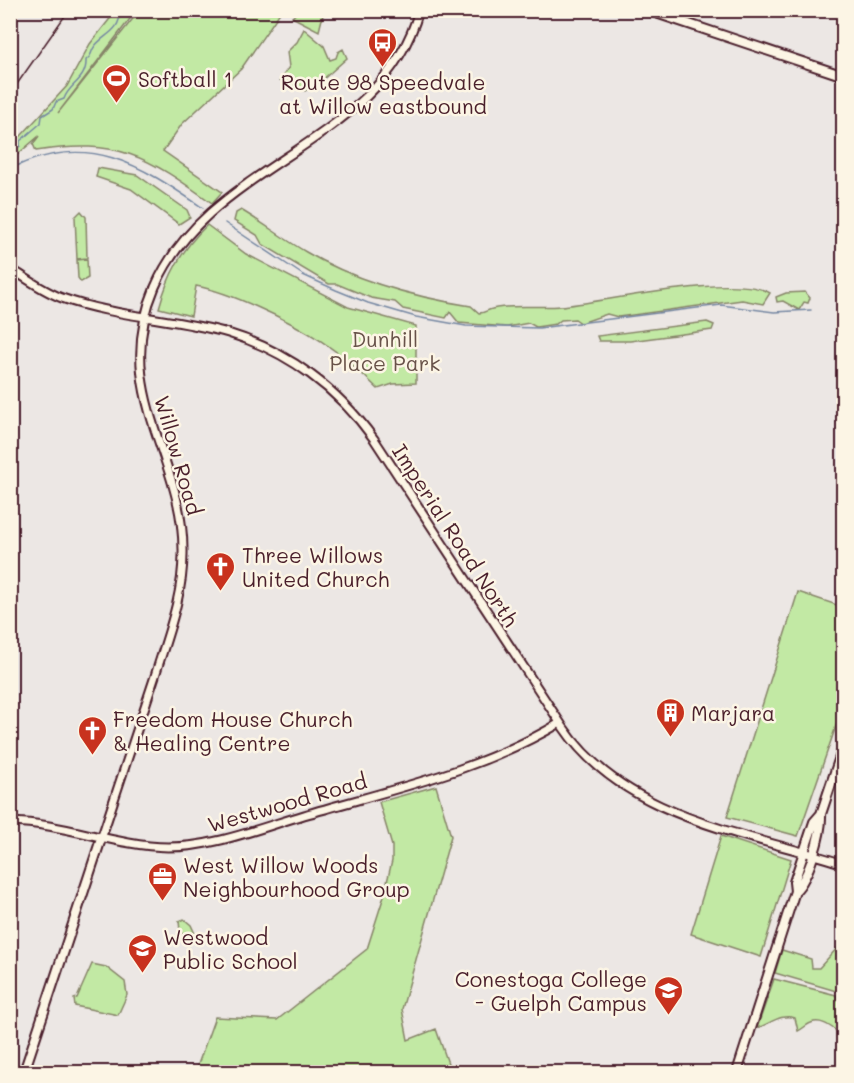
<svg xmlns="http://www.w3.org/2000/svg" width="854" height="1083" viewBox="0 0 854 1083" font-family="Mali,sans-serif">
<rect width="100%" height="100%" fill="#ece7e4"/>
<filter id="ink" filterUnits="userSpaceOnUse"><feTurbulence type="fractalNoise" baseFrequency=".0167" numOctaves="2"/><feDisplacementMap in="SourceGraphic" scale="12" xChannelSelector="R" yChannelSelector="G"/><feConvolveMatrix kernelMatrix="1 2 1 2 8 2 1 2 1" color-interpolation-filters="sRGB"/></filter>
<g filter="url(#ink)">
<path fill="#c2e9a4" stroke="#868468" stroke-width="1.5" d="M 116,11 L 136,11 L 58,113 L 139,11 L 281,11 L 241,69 L 182,124 L 163,151 L 222,192 L 212,203 C 146,156 119,138 36,151 L 33,144 L 39,136 L 11,160 L 11,143 L 21,136 L 67,86 L 90,44 Z
M 299,11 L 324,11 L 319,31 L 292,17 Z
M 304,29 L 324,46 L 330,60 L 336,58 L 338,52 L 343,49 L 347,58 L 320,82 L 305,91 L 280,80 L 289,67 L 287,52 L 297,42 Z
M 98,168 L 137,175 L 187,210 L 190,217 L 179,224 L 131,189 L 96,177 Z
M 241,210 C 263,223 284,239 306,252 C 357,282 414,297 471,306 L 479,313 C 485,313 487,310 492,309 C 511,304 540,308 561,306 C 605,302 736,272 770,293 L 763,304 L 742,300 L 618,317 L 607,314 L 581,323 L 575,319 L 561,320 L 556,324 L 536,327 L 529,323 L 507,327 L 459,323 L 450,312 L 446,318 L 403,309 L 395,302 L 371,298 L 337,284 L 329,284 L 262,244 L 257,235 L 234,221 L 236,213 Z
M 81,211 L 86,217 L 87,258 L 77,259 L 75,217 Z
M 207,225 L 246,254 L 348,307 L 416,326 L 416,383 L 393,384 L 378,389 C 338,349 309,330 257,307 C 237,298 218,290 196,286 L 191,316 L 159,308 C 168,275 182,249 207,225 Z
M 87,259 L 88,278 L 81,282 L 78,278 L 77,260 Z
M 805,292 L 810,298 L 808,303 L 804,302 L 799,310 L 783,301 L 777,302 L 776,297 L 786,293 Z
M 707,322 L 714,325 L 712,330 L 630,341 L 599,341 L 597,336 Z
M 798,592 L 843,607 L 843,706 L 798,836 L 727,817 Z
M 436,786 L 451,836 L 402,1009 L 408,1040 L 436,1029 L 451,1072 L 199,1072 L 196,1070 L 215,1017 L 277,1020 L 367,949 L 383,899 L 392,861 L 392,846 L 379,802 Z
M 721,836 L 791,859 L 761,957 L 691,934 Z
M 184,919 L 191,925 L 197,938 L 189,943 L 180,931 L 179,921 Z
M 840,945 L 843,945 L 843,993 L 775,973 L 782,950 L 811,959 L 812,968 L 819,968 Z
M 92,964 L 106,967 L 125,982 L 127,995 L 118,1015 L 75,1006 L 74,999 L 77,998 Z
M 774,979 L 836,995 L 839,1002 L 843,1003 L 843,1035 C 834,1030 823,1018 811,1023 C 807,1024 803,1029 798,1031 L 795,1018 C 781,1013 770,1024 757,1028 Z"/>
<g fill="none" stroke-linecap="round" stroke-linejoin="round">
<path stroke="#7587a2" stroke-width="1.5" d="M 10,151 L 20,146 L 20,141 L 41,123 L 42,116 L 53,109 L 56,102 L 64,99 C 69,84 87,80 86,60 C 92,56 90,55 93,49 C 101,34 121,34 120,10
M 10,169 C 89,131 139,164 203,208
M 225,223 L 303,275 L 336,290 L 368,303 L 416,317 L 466,326 L 539,328 L 721,305 L 774,312 L 811,310"/>
<defs>
<path id="tertiary" d="M 10,268 C 27,279 43,291 62,298 C 115,317 174,318 228,333 C 288,351 338,389 374,439 L 563,727 C 624,818 746,833 844,864
M 10,822 C 64,823 115,846 168,847 C 214,847 260,828 304,815 C 393,789 480,771 560,723
M 102,836 C 120,783 137,729 155,676 C 167,636 183,597 183,554 C 185,456 110,393 155,287 C 209,161 383,146 419,10"/>
<path id="secondary" d="M 647,10 L 844,76
M 795,891 C 809,878 822,833 821,814
M 24,1072 L 102,836
M 737,1072 L 795,891 L 794,882 L 814,822 L 821,814 L 844,745"/>
</defs>
<use href="#tertiary" stroke="#4a1f2b" stroke-width="11"/>
<use href="#secondary" stroke="#4a1f2b" stroke-width="12"/>
<use href="#tertiary" stroke="#fcf5e5" stroke-width="7"/>
<use href="#secondary" stroke="#fcf5e5" stroke-width="8"/>
<path stroke="#4a1f2b" stroke-width="1.5" d="M 10,94 L 69,10"/>
</g>
</g>
<defs>
<symbol id="bus-pin" viewBox="-11 -11 22 30"><path d="M0 17L-7.5 6A9.5 9.5 0 1 1 7.5 6Z" fill="#c8321e" stroke="#fcf5e5"/><path d="M-5-6H5V4H4V6H2V4H-2V6H-4V4H-5ZM-3.5-4V0h7V-4ZM-3.5 1.2v1.5H-2V1.2ZM2 1.2v1.5H3.5V1.2Z" fill="#fff"/></symbol>
<symbol id="stadium-pin" viewBox="-11 -11 22 30"><path d="M0 17L-7.5 6A9.5 9.5 0 1 1 7.5 6Z" fill="#c8321e" stroke="#fcf5e5"/><path d="M0-5a6.5 5 0 1 0 0 10a6.5 5 0 1 0 0-10ZM-3.5-1.8h7v3.6h-7Z" fill="#fff"/></symbol>
<symbol id="church-pin" viewBox="-11 -11 22 30"><path d="M0 17L-7.5 6A9.5 9.5 0 1 1 7.5 6Z" fill="#c8321e" stroke="#fcf5e5"/><path d="M-1.2-6h2.4v3.5h3.3v2.4h-3.3V6h-2.4V-.1h-3.3v-2.4h3.3Z" fill="#fff"/></symbol>
<symbol id="building-pin" viewBox="-11 -11 22 30"><path d="M0 17L-7.5 6A9.5 9.5 0 1 1 7.5 6Z" fill="#c8321e" stroke="#fcf5e5"/><path d="M-4-6H4V6H1V3H-1V6H-4ZM-2.5-4.3h1.7v1.8h-1.7ZM.8-4.3h1.7v1.8H.8ZM-2.5-1h1.7V.8h-1.7ZM.8-1h1.7V.8H.8Z" fill="#fff"/></symbol>
<symbol id="office-pin" viewBox="-11 -11 22 30"><path d="M0 17L-7.5 6A9.5 9.5 0 1 1 7.5 6Z" fill="#c8321e" stroke="#fcf5e5"/><path d="M-6-3h4V-5.5h4V-3h4V5H-6ZM-1-4.5V-3h2v-1.5ZM-6 0V1H6V0Z" fill="#fff"/></symbol>
<symbol id="school-pin" viewBox="-11 -11 22 30"><path d="M0 17L-7.5 6A9.5 9.5 0 1 1 7.5 6Z" fill="#c8321e" stroke="#fcf5e5"/><path d="M0-5L7-2L0 1L-7-2ZM-4 1L0 2.5L4 1V4Q0 6-4 4Z" fill="#fff"/></symbol>
<symbol id="university-pin" viewBox="-11 -11 22 30"><path d="M0 17L-7.5 6A9.5 9.5 0 1 1 7.5 6Z" fill="#c8321e" stroke="#fcf5e5"/><path d="M0-5L7-2L0 1L-7-2ZM-4 1L0 2.5L4 1V4Q0 6-4 4Z" fill="#fff"/></symbol>
</defs>
<g fill-rule="evenodd">
<use href="#bus-pin" x="366" y="26" width="33" height="45"/>
<use href="#stadium-pin" x="100" y="62" width="33" height="45"/>
<use href="#church-pin" x="204" y="550" width="33" height="45"/>
<use href="#building-pin" x="654" y="696" width="33" height="45"/>
<use href="#church-pin" x="76" y="714" width="33" height="45"/>
<use href="#office-pin" x="146" y="860" width="33" height="45"/>
<use href="#school-pin" x="126" y="932" width="33" height="45"/>
<use href="#university-pin" x="652" y="974" width="33" height="45"/>
</g>
<g text-anchor="middle" dominant-baseline="central" stroke-width="5" stroke-linejoin="round" paint-order="stroke">
<g font-size="21" fill="#4a1f2b" stroke="#fcf5e5" text-anchor="start">
<text x="138" y="78">Softball 1</text>
<text x="383" y="81" text-anchor="middle">Route 98 Speedvale<tspan x="383" dy="24">at Willow eastbound</tspan></text>
<text x="242" y="554">Three Willows<tspan x="242" dy="24">United Church</tspan></text>
<text x="691" y="712">Marjara</text>
<text x="113" y="718">Freedom House Church<tspan x="113" dy="24">&amp; Healing Centre</tspan></text>
<text x="183" y="864">West Willow Woods<tspan x="183" dy="24">Neighbourhood Group</tspan></text>
<text x="163" y="936">Westwood<tspan x="163" dy="24">Public School</tspan></text>
<text x="647" y="978" text-anchor="end">Conestoga College<tspan x="647" dy="24">- Guelph Campus</tspan></text>
</g>
<g font-size="21" fill="#685249" stroke="#fcf5e5">
<text x="385" y="338">Dunhill<tspan x="385" dy="24">Place Park</tspan></text>
</g>
<g font-size="21" fill="#4a1f2b" stroke="#fcf5e5">
<text transform="translate(179 455) rotate(74)">Willow Road</text>
<text transform="translate(456 535) rotate(57)">Imperial Road North</text>
<text transform="translate(287 802) rotate(-16)">Westwood Road</text>
</g>
</g>
<rect width="854" height="1083" fill="none" stroke="#fcf5e5" stroke-width="36"/>
<rect x="18" y="18" width="818" height="1047" fill="none" stroke="#4a1f2b" stroke-width="2" filter="url(#ink)"/>
</svg>
